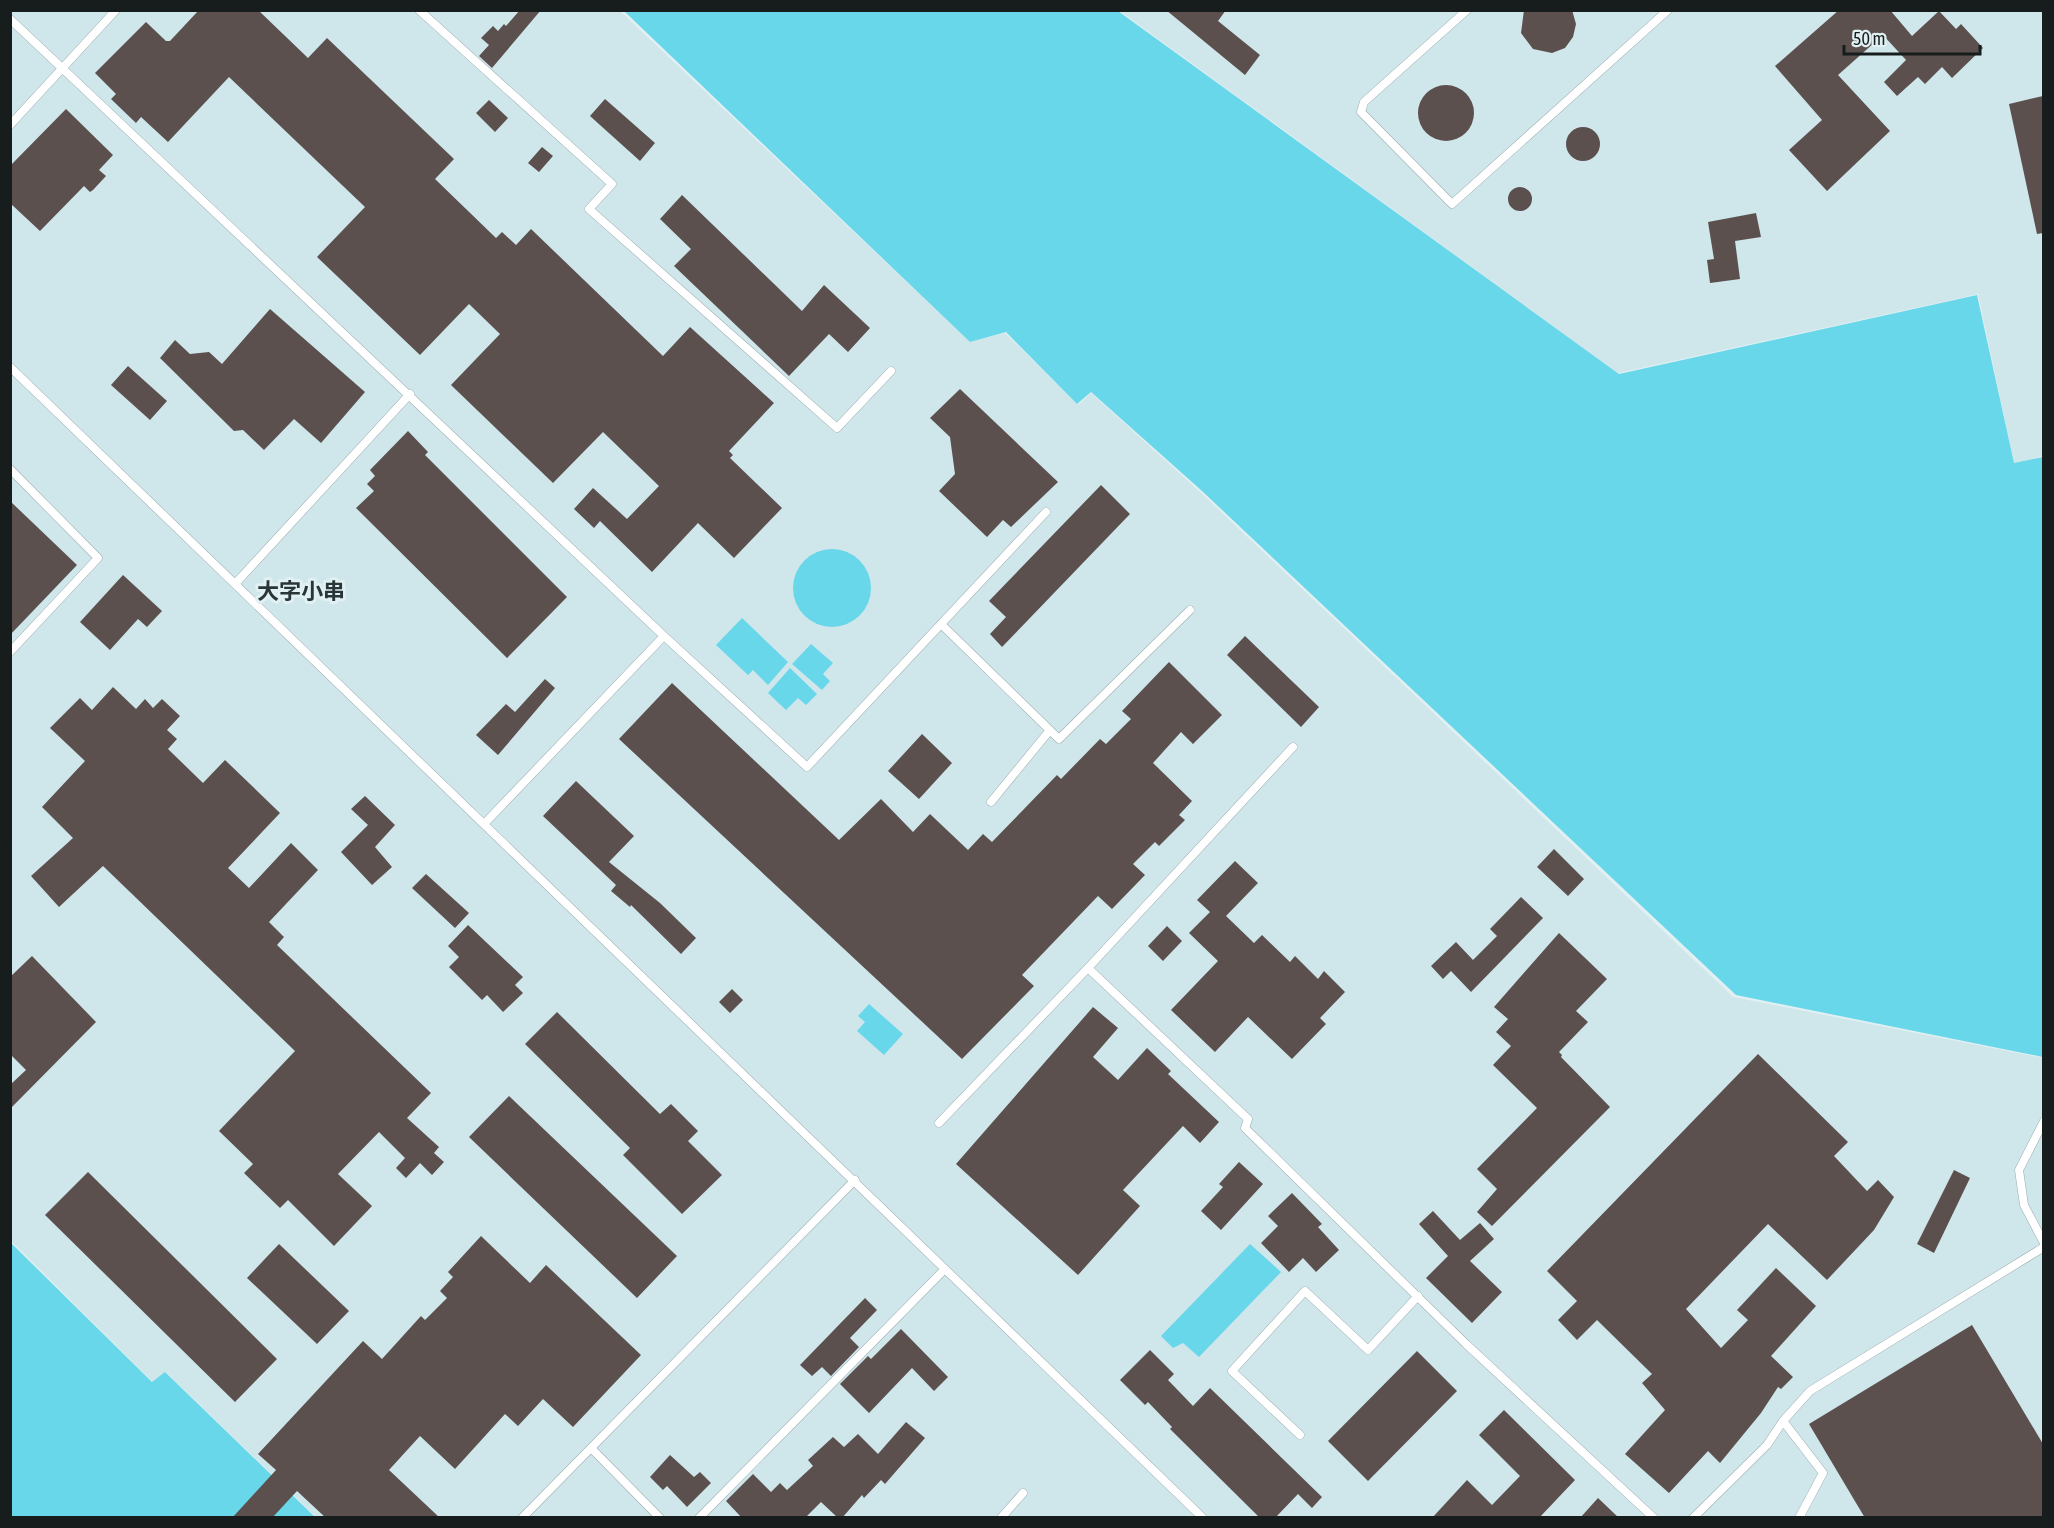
<svg xmlns="http://www.w3.org/2000/svg" width="2054" height="1528" viewBox="0 0 2054 1528" font-family="'Asap Condensed','Noto Sans JP',sans-serif">
<rect width="100%" height="100%" fill="#e1f0f2"/>
<path fill="#cfe6eb" d="M 10,11 L 620,11 L 970,342 L 1005,333 L 1078,405 L 1091,393 L 1200,492 L 1733,997 L 2043,1058 L 2043,1517 L 316,1517 L 166,1372 L 153,1382 L 11,1241 L 10,849 L 13,847 L 10,844 Z
M 1120,11 L 2043,11 L 2043,456 L 2014,463 L 1978,294 L 1618,373 Z"/>
<path fill="#69d7ea" d="M 624,11 L 1118,11 L 1619,374 L 1977,295 L 2014,463 L 2043,457 L 2043,1057 L 1736,995 L 1202,491 L 1091,392 L 1077,404 L 1006,332 L 970,342 Z
M793 588a39 39 0 1 1 78 0a39 39 0 1 1-78 0Z
M 742,618 L 788,662 L 768,685 L 753,670 L 748,675 L 716,645 Z
M 811,644 L 833,663 L 823,674 L 830,681 L 822,690 L 792,664 Z
M 790,668 L 817,694 L 806,705 L 798,698 L 786,710 L 768,693 Z
M 869,1004 L 903,1034 L 884,1055 L 857,1031 L 865,1022 L 858,1016 Z
M 10,1242 L 152,1382 L 165,1372 L 315,1517 L 11,1517 Z
M 1250,1244 L 1281,1272 L 1199,1357 L 1183,1343 L 1173,1348 L 1161,1336 Z"/>
<path fill="#5b504e" d="M 199,10 L 258,10 L 308,58 L 327,38 L 454,159 L 435,179 L 496,238 L 502,232 L 516,245 L 531,229 L 663,356 L 690,327 L 774,403 L 729,451 L 733,455 L 730,458 L 782,508 L 734,558 L 698,523 L 652,572 L 600,521 L 594,528 L 574,509 L 593,488 L 627,519 L 659,486 L 603,432 L 553,483 L 451,385 L 500,334 L 469,304 L 420,355 L 317,257 L 365,207 L 229,77 L 168,142 L 141,117 L 136,123 L 111,99 L 116,94 L 95,73 L 146,22 L 166,41 L 170,41 Z
M 520,10 L 541,10 L 492,68 L 479,56 L 489,45 L 481,38 L 493,26 L 498,31 L 504,24 L 506,26 Z
M 1166,10 L 1226,10 L 1218,21 L 1260,55 L 1245,75 Z
M 1524,10 L 1572,10 L 1576,24 L 1573,37 L 1565,48 L 1552,53 L 1533,49 L 1521,33 Z
M 1839,10 L 1890,10 L 1912,36 L 1939,11 L 1956,29 L 1961,24 L 1983,48 L 1952,78 L 1942,67 L 1925,84 L 1918,77 L 1897,96 L 1884,82 L 1906,60 L 1883,35 L 1838,75 L 1890,131 L 1827,191 L 1789,150 L 1822,120 L 1775,66 Z
M1418 113a28 28 0 1 1 56 0a28 28 0 1 1-56 0Z
M 2043,96 L 2043,233 L 2037,234 L 2009,104 Z
M 605,99 L 655,143 L 640,161 L 590,116 Z
M 489,100 L 508,118 L 495,132 L 476,113 Z
M 66,109 L 113,155 L 99,170 L 106,176 L 93,190 L 90,192 L 84,186 L 40,231 L 10,203 L 10,166 Z
M1566 144a17 17 0 1 1 34 0a17 17 0 1 1-34 0Z
M 542,147 L 553,156 L 539,172 L 528,163 Z
M1508 199a12 12 0 1 1 24 0a12 12 0 1 1-24 0Z
M 682,195 L 802,311 L 824,285 L 870,328 L 848,352 L 829,334 L 789,376 L 674,266 L 691,249 L 660,219 Z
M 1756,213 L 1761,237 L 1735,241 L 1740,279 L 1710,283 L 1707,260 L 1714,259 L 1708,222 Z
M 270,309 L 365,392 L 321,443 L 294,419 L 264,450 L 243,430 L 234,431 L 160,358 L 175,340 L 190,354 L 209,352 L 222,364 Z
M 128,366 L 167,401 L 150,420 L 111,385 Z
M 960,389 L 1058,482 L 1011,527 L 1003,520 L 987,537 L 939,491 L 955,474 L 950,437 L 930,418 Z
M 408,431 L 428,452 L 425,455 L 567,597 L 507,658 L 356,508 L 374,491 L 367,484 L 375,476 L 370,470 Z
M 1101,485 L 1130,514 L 1002,647 L 990,634 L 1006,617 L 989,601 Z
M 10,501 L 77,565 L 10,635 Z
M 123,575 L 162,611 L 147,627 L 138,619 L 110,650 L 80,622 Z
M 1245,636 L 1319,707 L 1301,727 L 1227,655 Z
M 1169,662 L 1222,715 L 1193,744 L 1181,732 L 1153,763 L 1192,801 L 1179,815 L 1185,820 L 1159,846 L 1155,842 L 1133,864 L 1145,875 L 1112,909 L 1098,896 L 1022,975 L 1034,986 L 962,1059 L 619,739 L 672,683 L 839,840 L 881,799 L 913,832 L 930,814 L 968,850 L 983,834 L 992,842 L 1057,775 L 1061,779 L 1100,739 L 1106,744 L 1131,719 L 1122,711 Z
M 545,679 L 555,688 L 498,755 L 476,735 L 506,704 L 515,712 Z
M 113,687 L 136,709 L 145,699 L 153,708 L 162,699 L 180,716 L 167,730 L 177,739 L 168,749 L 203,783 L 225,760 L 280,813 L 228,868 L 249,888 L 291,843 L 318,870 L 269,922 L 284,937 L 277,945 L 431,1093 L 407,1118 L 439,1147 L 434,1153 L 444,1162 L 432,1175 L 420,1163 L 406,1178 L 396,1168 L 405,1158 L 379,1132 L 338,1174 L 372,1206 L 334,1246 L 288,1200 L 280,1208 L 244,1173 L 253,1164 L 219,1131 L 295,1051 L 103,866 L 59,907 L 31,876 L 73,838 L 42,807 L 85,761 L 50,728 L 80,698 L 92,710 Z
M 922,734 L 952,763 L 919,799 L 888,771 Z
M 576,781 L 634,836 L 609,862 L 660,903 L 696,938 L 681,954 L 631,905 L 630,907 L 611,891 L 616,885 L 543,816 Z
M 365,796 L 395,825 L 375,847 L 392,867 L 372,885 L 341,852 L 368,825 L 351,809 Z
M 1554,849 L 1584,879 L 1568,896 L 1537,867 Z
M 1235,861 L 1258,883 L 1226,916 L 1254,943 L 1262,935 L 1290,962 L 1295,956 L 1318,979 L 1324,971 L 1345,992 L 1320,1018 L 1326,1024 L 1292,1059 L 1248,1017 L 1215,1052 L 1171,1010 L 1218,961 L 1189,933 L 1210,912 L 1197,900 Z
M 426,874 L 469,913 L 455,928 L 412,888 Z
M 1521,897 L 1543,918 L 1471,992 L 1451,971 L 1443,979 L 1431,966 L 1456,942 L 1473,960 L 1497,936 L 1490,929 Z
M 468,925 L 523,977 L 515,985 L 523,993 L 503,1012 L 487,995 L 482,1000 L 449,967 L 459,957 L 448,946 Z
M 1167,926 L 1182,941 L 1163,961 L 1148,946 Z
M 1559,933 L 1607,979 L 1576,1011 L 1588,1022 L 1559,1052 L 1562,1055 L 1561,1057 L 1610,1107 L 1492,1226 L 1477,1212 L 1497,1189 L 1477,1169 L 1537,1108 L 1493,1065 L 1511,1046 L 1496,1032 L 1508,1019 L 1494,1007 Z
M 32,956 L 96,1022 L 10,1109 L 10,1085 L 26,1070 L 10,1054 L 10,977 Z
M 732,989 L 743,1000 L 730,1013 L 719,1002 Z
M 1093,1007 L 1118,1028 L 1093,1057 L 1118,1080 L 1147,1048 L 1171,1071 L 1168,1074 L 1219,1122 L 1200,1143 L 1183,1126 L 1123,1190 L 1140,1206 L 1078,1275 L 956,1164 Z
M 557,1012 L 660,1114 L 671,1104 L 698,1131 L 688,1141 L 722,1175 L 682,1214 L 623,1155 L 630,1148 L 525,1044 Z
M 1758,1054 L 1848,1142 L 1834,1156 L 1867,1191 L 1878,1180 L 1894,1197 L 1874,1230 L 1827,1280 L 1768,1224 L 1686,1309 L 1721,1348 L 1748,1320 L 1737,1310 L 1776,1268 L 1816,1306 L 1771,1356 L 1793,1377 L 1781,1389 L 1778,1387 L 1761,1413 L 1720,1463 L 1708,1451 L 1669,1493 L 1625,1454 L 1665,1410 L 1642,1383 L 1652,1374 L 1597,1320 L 1577,1340 L 1558,1320 L 1577,1301 L 1547,1271 Z
M 509,1096 L 677,1256 L 637,1298 L 469,1137 Z
M 1239,1162 L 1263,1184 L 1221,1230 L 1201,1211 L 1223,1187 L 1219,1184 Z
M 1954,1170 L 1970,1178 L 1934,1253 L 1917,1244 Z
M 88,1172 L 277,1359 L 235,1402 L 45,1215 Z
M 1292,1193 L 1322,1224 L 1318,1227 L 1339,1250 L 1316,1272 L 1303,1258 L 1289,1272 L 1261,1243 L 1278,1226 L 1268,1216 Z
M 1433,1211 L 1460,1240 L 1480,1223 L 1494,1239 L 1470,1261 L 1502,1292 L 1472,1323 L 1426,1278 L 1448,1256 L 1419,1224 Z
M 481,1236 L 530,1283 L 546,1265 L 641,1355 L 573,1427 L 543,1399 L 518,1426 L 505,1414 L 455,1469 L 420,1436 L 389,1470 L 440,1518 L 326,1518 L 297,1491 L 272,1518 L 232,1518 L 276,1470 L 258,1454 L 363,1341 L 382,1359 L 421,1316 L 425,1320 L 447,1298 L 440,1291 L 453,1277 L 448,1272 Z
M 279,1244 L 349,1311 L 317,1344 L 247,1278 Z
M 865,1298 L 877,1310 L 850,1338 L 859,1347 L 831,1376 L 822,1367 L 812,1376 L 800,1365 Z
M 1972,1325 L 2043,1444 L 2043,1518 L 1865,1518 L 1809,1424 Z
M 901,1329 L 948,1377 L 934,1391 L 912,1368 L 869,1413 L 840,1384 L 868,1356 L 871,1359 Z
M 1150,1350 L 1174,1374 L 1168,1380 L 1193,1406 L 1210,1388 L 1322,1497 L 1312,1508 L 1298,1494 L 1275,1518 L 1260,1518 L 1170,1429 L 1172,1427 L 1148,1402 L 1145,1405 L 1120,1380 Z
M 1417,1351 L 1457,1391 L 1368,1481 L 1328,1441 Z
M 1504,1410 L 1575,1480 L 1539,1518 L 1432,1518 L 1467,1480 L 1492,1505 L 1520,1476 L 1479,1435 Z
M 906,1422 L 925,1438 L 885,1484 L 881,1480 L 864,1498 L 862,1495 L 842,1518 L 838,1518 L 821,1502 L 805,1518 L 742,1518 L 726,1501 L 753,1474 L 771,1492 L 780,1483 L 787,1490 L 813,1466 L 808,1460 L 833,1437 L 844,1447 L 858,1434 L 878,1454 Z
M 670,1455 L 694,1477 L 700,1472 L 711,1483 L 687,1507 L 667,1486 L 663,1490 L 650,1477 Z
M 1598,1498 L 1619,1518 L 1580,1518 Z"/>
<g fill="none" stroke-linecap="round" stroke-linejoin="round">
<defs>
<path id="service" d="M 419,10 L 612,184 L 589,209 L 837,428 L 891,371
M 1467,10 L 1364,102 L 1361,112 L 1452,204 L 1668,10
M 10,19 L 664,636 L 485,823
M 10,125 L 116,10
M 10,367 L 1203,1518
M 10,469 L 98,558 L 10,652
M 235,584 L 410,394
M 941,624 L 1059,739 L 1190,610
M 664,636 L 807,767 L 1046,512
M 991,802 L 1050,730
M 1088,968 L 1248,1119 L 1245,1128 L 1466,1344 L 1654,1518
M 2044,1121 L 2019,1170 L 2024,1205 L 2044,1243
M 939,1123 L 1088,968 L 1293,747
M 1783,1421 L 1823,1473 L 1799,1518
M 1300,1435 L 1232,1371 L 1305,1291 L 1368,1350 L 1418,1296
M 591,1448 L 660,1518
M 522,1518 L 855,1180
M 699,1518 L 945,1269
M 1001,1518 L 1023,1493
M 1693,1518 L 1767,1445 L 1783,1421 L 1810,1391 L 2044,1247"/>
</defs>
<use href="#service" stroke="#9eacae" stroke-width="9"/>
<use href="#service" stroke="#fff" stroke-width="8"/>
</g>
<g text-anchor="middle" dominant-baseline="central" stroke-width="6" stroke-linejoin="round" paint-order="stroke">
<g font-size="22" font-weight="bold" fill="#2a3538" stroke="#e1f0f2">
<text x="301" y="591">大字小串</text>
</g>
</g>
<rect width="2054" height="1528" fill="none" stroke="#171c1d" stroke-width="24"/>
<path d="M1844 45v9h136v-9" fill="none" stroke="#171c1d" stroke-width="3"/>
<text x="1853" y="45" font-size="18" fill="#171c1d" stroke="#e1f0f2" stroke-width="4.5" paint-order="stroke">50 m</text>
</svg>
